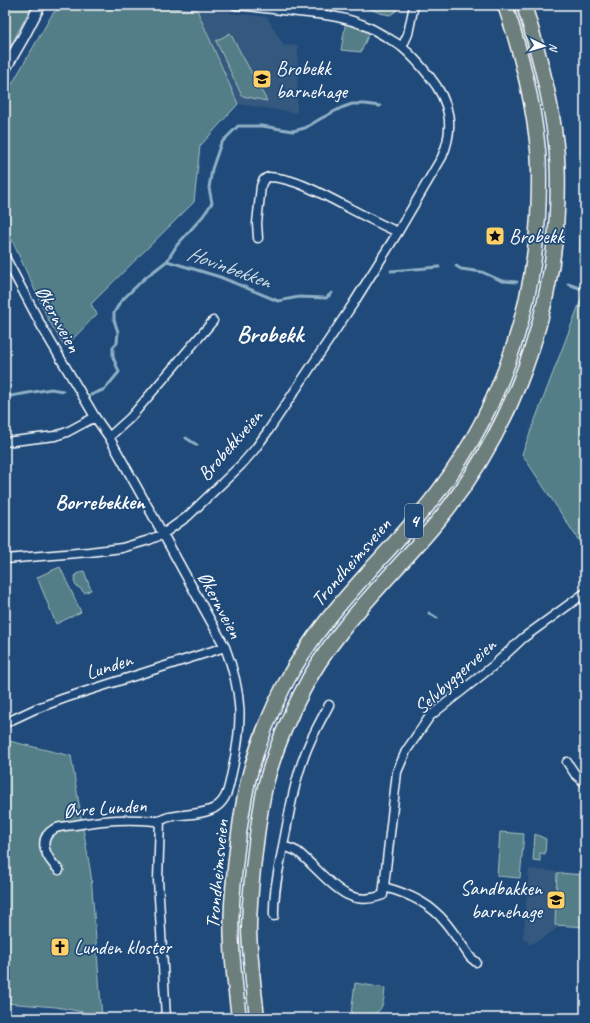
<svg xmlns="http://www.w3.org/2000/svg" width="590" height="1023" viewBox="0 0 590 1023" font-family="Caveat,sans-serif">
<rect width="100%" height="100%" fill="#1f4a7a"/>
<filter id="ink" filterUnits="userSpaceOnUse"><feTurbulence type="fractalNoise" baseFrequency=".025" numOctaves="2"/><feDisplacementMap in="SourceGraphic" scale="8" xChannelSelector="R" yChannelSelector="G"/><feConvolveMatrix kernelMatrix="1 2 1 2 8 2 1 2 1" color-interpolation-filters="sRGB"/></filter>
<g filter="url(#ink)">
<path fill="#35587e" d="M 197,10 L 202,12 L 212,11 L 267,17 L 284,46 L 287,45 L 298,46 L 297,113 L 238,104 Z
M 529,869 L 585,874 L 585,926 L 560,926 L 542,939 L 528,945 L 528,940 L 523,940 Z"/>
<path fill="#527e87" stroke="#a8bec3" d="M 5,5 L 32,5 L 5,57 Z
M 65,5 L 125,5 L 197,10 L 238,104 L 200,146 L 194,202 L 91,304 L 97,314 L 65,347 L 49,321 L 5,225 L 5,96 L 53,13 Z
M 361,5 L 399,5 L 396,11 L 390,15 L 380,13 Z
M 346,21 L 370,31 L 361,52 L 341,50 Z
M 230,33 L 267,101 L 242,96 L 216,41 Z
M 585,96 L 585,263 L 579,262 Z
M 585,289 L 585,550 L 522,454 Z
M 60,567 L 81,612 L 56,624 L 37,577 Z
M 84,571 L 91,590 L 84,593 L 81,589 L 76,586 L 74,581 L 76,574 Z
M 5,740 L 71,756 L 91,875 L 102,1018 L 97,1018 L 83,1012 L 56,1007 L 5,1003 Z
M 500,832 L 524,834 L 520,878 L 497,876 Z
M 535,834 L 546,839 L 545,854 L 540,853 L 540,861 L 533,860 Z
M 557,873 L 585,875 L 585,927 L 555,925 Z
M 355,983 L 385,988 C 383,1016 377,1016 351,1014 Z"/>
<g fill="none" stroke-linecap="round" stroke-linejoin="round">
<path stroke="#8fb0c5" stroke-width="3" d="M 167,261 L 177,245 L 203,216 L 212,203 L 209,188 L 212,169 L 221,143 L 238,126 L 262,126 L 293,131 L 305,128 L 320,119 L 341,108 L 352,104 L 365,104 L 380,106
M 456,266 L 461,269 L 482,272 L 502,281 L 517,282
M 391,271 L 439,267
M 568,284 L 585,290
M 91,395 L 105,389 L 119,372 L 113,357 L 113,347 L 117,343 L 118,332 L 114,320 L 114,313 L 118,306 L 121,301 L 145,278 L 167,261 L 220,277 L 278,301 L 299,297 L 326,298 L 332,293
M 5,397 L 51,389 L 63,391
M 186,438 L 197,445
M 429,613 L 437,618"/>
<defs>
<path id="minor" d="M 402,47 L 408,34 L 414,5
M 258,238 L 257,223 L 261,186 C 262,182 264,178 269,177 C 289,178 306,186 324,195 C 348,207 372,221 398,232
M 5,257 L 42,327 L 95,417 L 109,437 L 163,534 L 225,647 C 243,694 243,723 232,772 C 229,785 228,799 216,807 C 205,815 182,814 169,817 C 165,818 161,821 157,821 C 152,821 147,820 142,820 C 120,819 96,821 75,825 C 68,826 60,826 54,829 C 35,840 48,860 59,870
M 109,437 L 130,418 L 213,321
M 5,442 L 55,436 L 67,432 L 95,417
M 5,559 L 89,552 L 122,548 L 149,540 L 163,534 L 188,516 L 241,465 L 255,449 L 268,431 L 353,304 L 398,232 L 442,157 C 455,127 450,102 430,77 C 422,67 414,57 403,48 C 399,44 393,41 388,38 C 379,33 370,27 361,24 C 341,16 320,14 298,12 C 277,9 256,7 235,5
M 5,723 L 35,709 L 65,698 L 225,647
M 567,762 L 575,774 L 585,783
M 160,821 L 158,880 L 166,1018
M 283,846 C 288,848 293,849 298,852 C 303,856 307,860 312,865 C 333,885 350,908 383,895 L 397,772 L 406,751 L 430,716 L 493,666 L 523,638 L 585,593
M 384,887 C 407,893 430,903 445,922 C 454,933 462,945 470,957 L 476,962
M 274,916 C 273,892 279,870 283,846 C 289,816 293,786 304,757 C 310,739 320,722 329,705"/>
<path id="tertiary" d="M 5,69 L 24,36 L 40,5"/>
<path id="trunk" d="M 239,1018 C 236,994 233,970 232,946 C 230,917 233,887 236,858 C 239,832 242,807 248,781 C 256,749 268,718 283,688 C 318,618 377,566 427,506 C 493,425 532,322 538,217 C 539,195 540,172 538,150 C 533,100 521,52 505,5
M 257,1018 C 254,989 250,959 249,930 C 249,910 251,889 253,869 C 256,842 259,814 265,787 C 273,755 286,723 301,694 C 334,627 391,578 438,521 C 506,438 547,335 556,228 C 558,200 559,173 556,145 C 551,97 538,51 524,5"/>
</defs>
<use href="#minor" stroke="#fff" stroke-width="11"/>
<use href="#tertiary" stroke="#fff" stroke-width="13"/>
<use href="#trunk" stroke="#fff" stroke-width="17"/>
<use href="#minor" stroke="#1f4a7a" stroke-width="8"/>
<use href="#tertiary" stroke="#1f4a7a" stroke-width="10"/>
<use href="#trunk" stroke="#6c7f7c" stroke-width="14"/>
</g>
</g>
<defs>
<symbol id="school-square" viewBox="-11 -11 22 22"><rect x="-9" y="-9" width="18" height="18" rx="4" fill="#ffd166" stroke="#1f4a7a"/><path d="M0-5L7-2L0 1L-7-2ZM-4 1L0 2.5L4 1V4Q0 6-4 4Z" fill="#111"/></symbol>
<symbol id="sight-square" viewBox="-11 -11 22 22"><rect x="-9" y="-9" width="18" height="18" rx="4" fill="#ffd166" stroke="#1f4a7a"/><path d="M0-6L1.8-2.2L6-1.7L2.9 1.2L3.7 5.4L0 3.3L-3.7 5.4L-2.9 1.2L-6-1.7L-1.8-2.2Z" fill="#111"/></symbol>
<symbol id="church-square" viewBox="-11 -11 22 22"><rect x="-9" y="-9" width="18" height="18" rx="4" fill="#ffd166" stroke="#1f4a7a"/><path d="M-1.2-6h2.4v3.5h3.3v2.4h-3.3V6h-2.4V-.1h-3.3v-2.4h3.3Z" fill="#111"/></symbol>
</defs>
<g fill-rule="evenodd">
<use href="#school-square" x="251" y="68" width="22" height="22"/>
<use href="#sight-square" x="484" y="225" width="22" height="22"/>
<use href="#school-square" x="545" y="889" width="22" height="22"/>
<use href="#church-square" x="49" y="936" width="22" height="22"/>
</g>
<g text-anchor="middle" dominant-baseline="central" stroke-width="3.5" stroke-linejoin="round" paint-order="stroke">
<rect fill="#1f4a7a" stroke="#bcc9d7" stroke-width="1" x="405" y="504" width="18" height="34" rx="3"/>
<g font-size="19" font-weight="bold" fill="#fff">
<text x="414" y="521">4</text>
</g>
<g font-size="20" fill="#fff" stroke="#1f4a7a" text-anchor="start">
<text x="276" y="68">Brobekk<tspan x="276" dy="23">barnehage</tspan></text>
<text x="509" y="236">Brobekk</text>
<text x="542" y="888" text-anchor="end">Sandbakken<tspan x="542" dy="23">barnehage</tspan></text>
<text x="74" y="947">Lunden kloster</text>
</g>
<g font-size="20" fill="#fff" stroke="#1f4a7a">
<text transform="translate(58 319) rotate(61)">Økernveien</text>
<text transform="translate(230 445) rotate(-49)">Brobekkveien</text>
<text transform="translate(351 562) rotate(-49)">Trondheimsveien</text>
<text transform="translate(220 605) rotate(62)">Økernveien</text>
<text transform="translate(109 666) rotate(-18)">Lunden</text>
<text transform="translate(455 676) rotate(-42)">Selvbyggerveien</text>
<text transform="translate(105 808) rotate(-4)">Øvre Lunden</text>
<text transform="translate(217 874) rotate(-85)">Trondheimsveien</text>
</g>
<g font-size="21" font-style="italic" fill="#d0dee7" stroke="#1f4a7a">
<text transform="translate(229 267) rotate(20)">Hovinbekken</text>
</g>
<g font-size="21" font-weight="bold" fill="#fff" stroke="#1f4a7a">
<text x="100" y="502">Borrebekken</text>
</g>
<g font-size="24" font-weight="bold" fill="#fff" stroke="#1f4a7a">
<text x="270" y="334">Brobekk</text>
</g>
</g>
<rect width="590" height="1023" fill="none" stroke="#1f4a7a" stroke-width="20"/>
<rect x="10" y="10" width="570" height="1003" fill="none" stroke="#fff" stroke-width="1.5" filter="url(#ink)"/>
<g transform="translate(544 46) rotate(95)" stroke="#1f4a7a" stroke-width="3" paint-order="stroke">
<path d="M0-3L7 15L0 10L-7 15Z" fill="#ffffff"/>
<text y="-6" font-size="11" font-weight="bold" text-anchor="middle" fill="#ffffff">N</text>
</g>
</svg>
